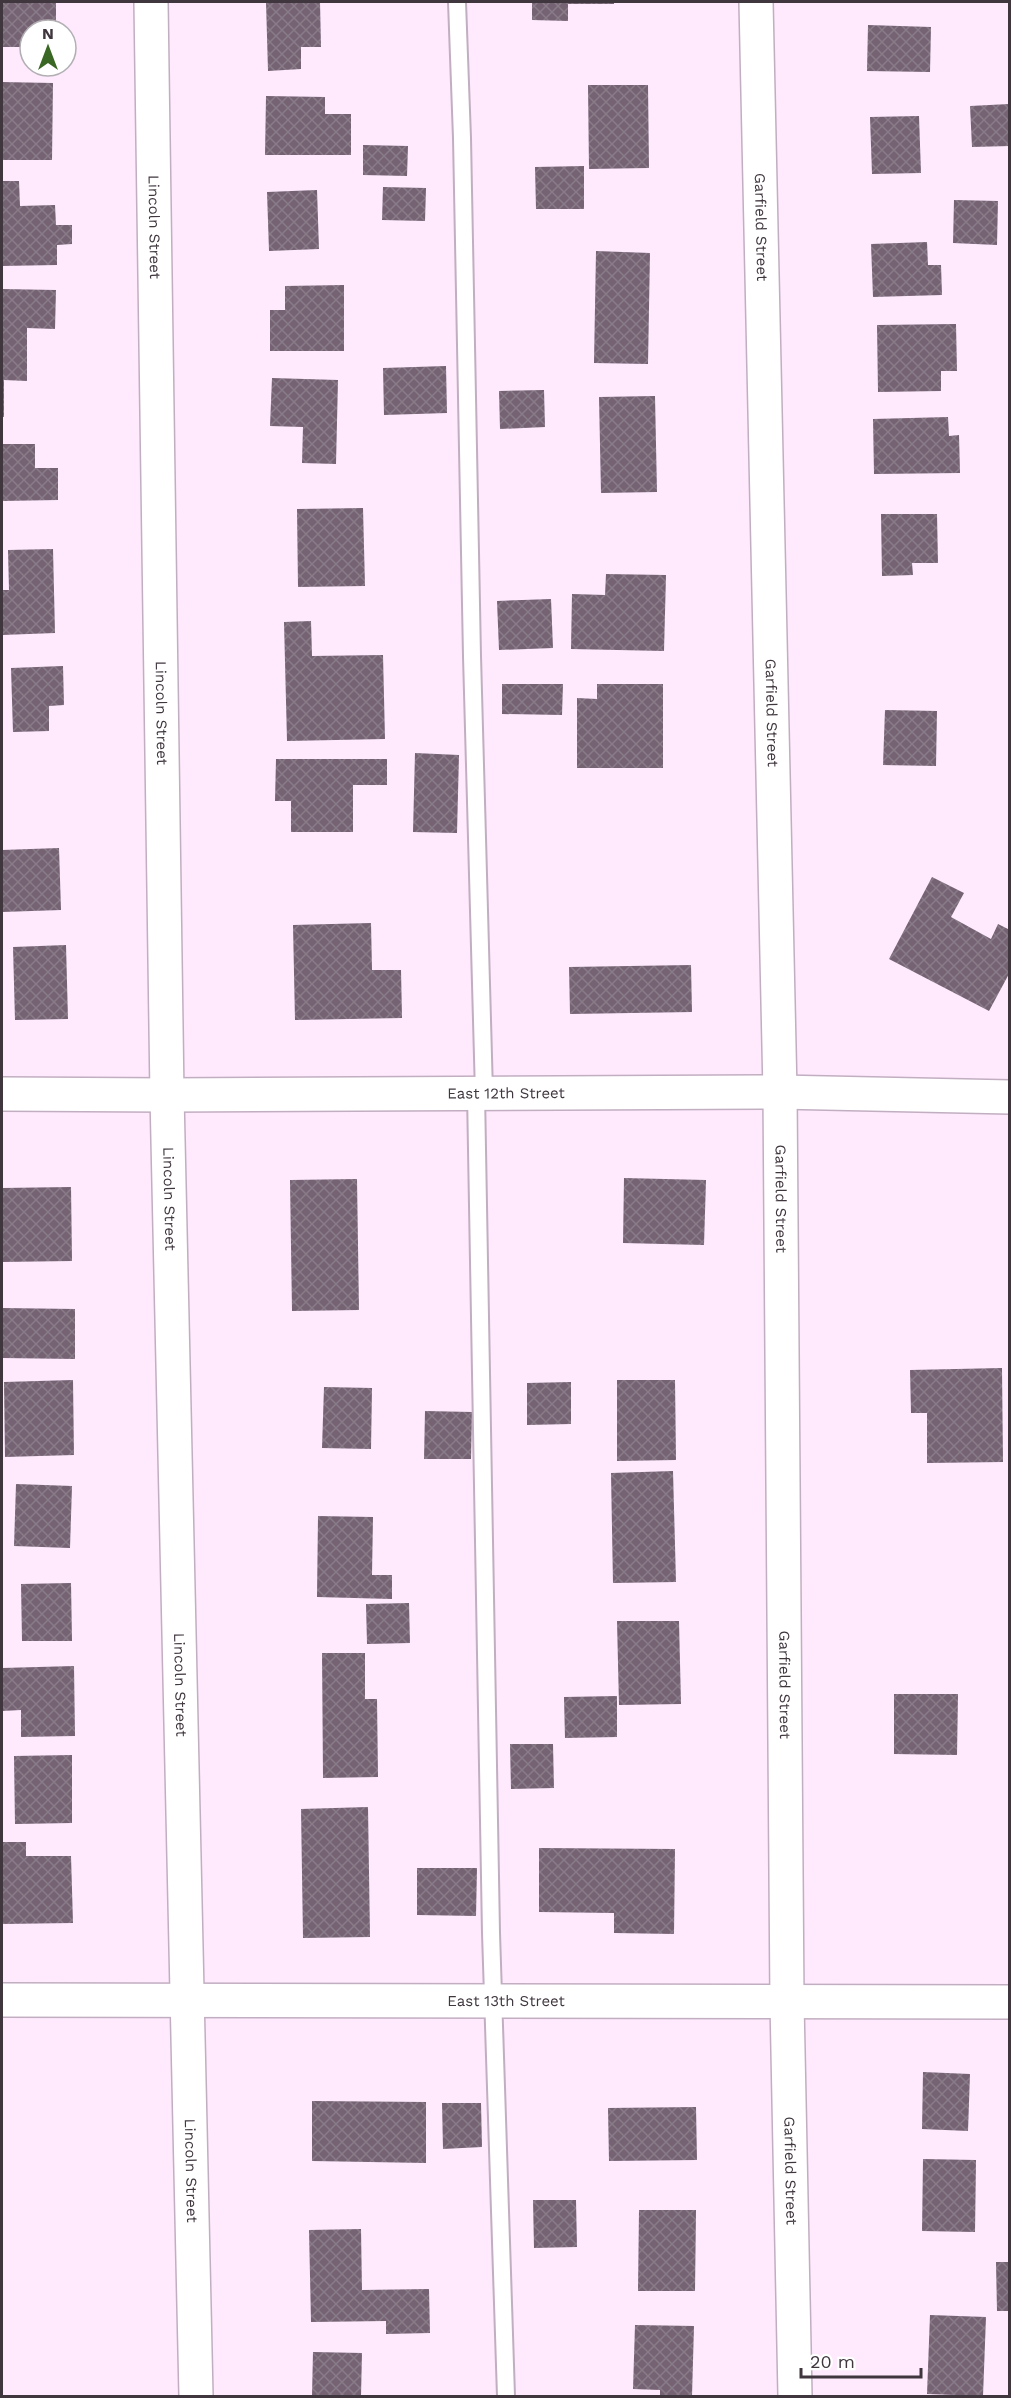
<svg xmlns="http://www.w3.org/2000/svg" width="1011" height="2398" viewBox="0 0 1011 2398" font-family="'Work Sans',sans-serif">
<defs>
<pattern id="building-cross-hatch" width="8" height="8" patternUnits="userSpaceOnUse" patternTransform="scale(1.5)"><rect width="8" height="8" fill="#756374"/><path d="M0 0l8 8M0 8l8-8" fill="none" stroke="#897b88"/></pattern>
</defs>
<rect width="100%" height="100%" fill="#fee9fd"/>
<path fill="url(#building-cross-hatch)" d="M 2,2 L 56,2 L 56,30 L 30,30 L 30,47 L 2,47 Z
M 266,2 L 320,2 L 321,47 L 301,47 L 301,69 L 268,71 Z
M 532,2 L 614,2 L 614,4 L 568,4 L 568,21 L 532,20 Z
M 868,25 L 931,27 L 930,72 L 867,71 Z
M 2,82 L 53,83 L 52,160 L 2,160 Z
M 588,85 L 648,85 L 649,168 L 589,169 Z
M 266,96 L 325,97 L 325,114 L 351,114 L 351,155 L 265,155 Z
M 1009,104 L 1010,146 L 972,147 L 970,106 Z
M 919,116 L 921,173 L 872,174 L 870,117 Z
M 363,145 L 408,146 L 407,176 L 363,175 Z
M 584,166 L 584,209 L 536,209 L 535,167 Z
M 2,181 L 19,181 L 20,206 L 55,205 L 56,225 L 72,225 L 72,244 L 57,245 L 57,265 L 2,266 Z
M 383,187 L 426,188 L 425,221 L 382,220 Z
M 317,190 L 319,249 L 269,251 L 267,192 Z
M 954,200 L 998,201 L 997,245 L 953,243 Z
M 927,242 L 928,265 L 941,265 L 942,295 L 873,297 L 871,244 Z
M 596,251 L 650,253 L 648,364 L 594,363 Z
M 344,285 L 344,351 L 270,351 L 270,310 L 285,310 L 285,286 Z
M 2,289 L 56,290 L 55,329 L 27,328 L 27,381 L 4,380 L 4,417 L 2,417 Z
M 956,324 L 957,371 L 941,371 L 941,391 L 878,392 L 877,325 Z
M 446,366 L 447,413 L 384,415 L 383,368 Z
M 272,378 L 338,380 L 336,464 L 302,463 L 303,427 L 270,426 Z
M 544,390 L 545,427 L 500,429 L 499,391 Z
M 655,396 L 657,492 L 601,493 L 599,397 Z
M 948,417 L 949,436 L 959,435 L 960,473 L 874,474 L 873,419 Z
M 2,444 L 35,444 L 35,468 L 58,468 L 58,500 L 2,501 Z
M 363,508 L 365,586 L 298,587 L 297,509 Z
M 881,514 L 937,514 L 938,563 L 912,563 L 913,575 L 882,576 Z
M 53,549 L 55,633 L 2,635 L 2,590 L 9,590 L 8,550 Z
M 606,574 L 666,575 L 664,651 L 571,649 L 572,594 L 605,595 Z
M 551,599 L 553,648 L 499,650 L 497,601 Z
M 311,621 L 312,656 L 383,655 L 385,739 L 287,741 L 284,622 Z
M 63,666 L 64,705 L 49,706 L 49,731 L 13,732 L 11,668 Z
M 502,684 L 563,684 L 562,715 L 502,714 Z
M 597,684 L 663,684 L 663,768 L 577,768 L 577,698 L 597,699 Z
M 885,710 L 937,711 L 936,766 L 883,765 Z
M 415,753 L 459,755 L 457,833 L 413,832 Z
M 276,759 L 387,759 L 387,785 L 353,785 L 353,832 L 291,832 L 291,801 L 275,801 Z
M 59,848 L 61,910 L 2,912 L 2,850 Z
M 932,877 L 964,893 L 951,917 L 991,939 L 998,924 L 1010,930 L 1010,972 L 989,1011 L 889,959 Z
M 371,923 L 372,970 L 401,970 L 402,1018 L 295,1020 L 293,925 Z
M 66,945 L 68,1019 L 15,1020 L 13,947 Z
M 691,965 L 692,1012 L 570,1014 L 569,967 Z
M 624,1178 L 706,1180 L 704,1245 L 623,1243 Z
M 357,1179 L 359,1310 L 292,1311 L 290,1180 Z
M 71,1187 L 72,1261 L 2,1262 L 2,1188 Z
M 2,1308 L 75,1309 L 75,1359 L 2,1358 Z
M 1002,1368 L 1003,1462 L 927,1463 L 927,1413 L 911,1413 L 910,1370 Z
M 73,1380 L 74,1455 L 5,1457 L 4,1382 Z
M 617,1380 L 675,1380 L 676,1460 L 617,1461 Z
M 571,1382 L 571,1424 L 527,1425 L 527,1383 Z
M 324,1387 L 372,1388 L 371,1449 L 322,1448 Z
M 425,1411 L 472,1412 L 471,1459 L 424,1459 Z
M 673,1471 L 676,1582 L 613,1583 L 611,1473 Z
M 16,1484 L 72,1486 L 70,1548 L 14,1546 Z
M 318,1516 L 373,1517 L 372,1575 L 392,1575 L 392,1599 L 317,1597 Z
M 71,1583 L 72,1641 L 22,1641 L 21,1584 Z
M 409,1603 L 410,1643 L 367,1644 L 366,1604 Z
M 617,1621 L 679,1621 L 681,1704 L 619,1705 Z
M 322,1653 L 365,1653 L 365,1699 L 377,1699 L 378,1777 L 323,1778 Z
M 74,1666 L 75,1736 L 21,1737 L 21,1710 L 2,1711 L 2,1668 Z
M 894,1694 L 958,1694 L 957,1755 L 894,1754 Z
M 617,1696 L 617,1737 L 565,1738 L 564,1697 Z
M 510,1744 L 553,1744 L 554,1788 L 511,1789 Z
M 72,1755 L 72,1823 L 15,1824 L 14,1756 Z
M 368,1807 L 370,1937 L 303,1938 L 301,1809 Z
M 2,1842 L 26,1842 L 26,1856 L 71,1856 L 73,1923 L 2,1924 Z
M 539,1848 L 675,1849 L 674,1934 L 614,1933 L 614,1913 L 539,1912 Z
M 417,1868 L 477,1868 L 476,1916 L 417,1915 Z
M 923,2072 L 970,2074 L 968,2131 L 922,2129 Z
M 312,2101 L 426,2102 L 426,2163 L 312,2161 Z
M 442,2103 L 481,2103 L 482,2147 L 443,2149 Z
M 696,2107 L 697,2160 L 609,2161 L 608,2108 Z
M 923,2159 L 976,2160 L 975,2232 L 922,2231 Z
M 533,2200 L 576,2200 L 577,2247 L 534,2248 Z
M 639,2210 L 696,2210 L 695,2291 L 638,2291 Z
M 361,2229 L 362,2290 L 429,2289 L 430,2333 L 386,2334 L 386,2321 L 311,2322 L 309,2230 Z
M 996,2262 L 1010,2262 L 1010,2311 L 997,2311 Z
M 930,2315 L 986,2317 L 983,2396 L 927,2394 Z
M 635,2325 L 694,2326 L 692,2396 L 660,2396 L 660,2390 L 633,2389 Z
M 313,2352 L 362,2353 L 361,2396 L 312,2396 Z"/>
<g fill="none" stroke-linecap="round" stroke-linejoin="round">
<defs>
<path id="service" d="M 457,2 L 462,138 L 472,656 L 484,1093
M 476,1093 L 491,1933 L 506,2396"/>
<g id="minor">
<path id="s1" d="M 151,2 L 167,1095 L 196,2396"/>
<path id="s2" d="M 756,2 L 780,1092 L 787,2002 L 795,2396"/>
<path id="s3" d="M 2,1094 L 167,1095 L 780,1092 L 1010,1097"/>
<path id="s4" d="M 2,2000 L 1010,2002"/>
</g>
</defs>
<use href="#service" stroke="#c2aec1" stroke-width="20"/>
<use href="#minor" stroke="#c2aec1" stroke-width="36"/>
<use href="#service" stroke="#fff" stroke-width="16"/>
<use href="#minor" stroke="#fff" stroke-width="33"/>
</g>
<g text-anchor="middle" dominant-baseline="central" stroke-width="6" stroke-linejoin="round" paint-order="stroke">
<g font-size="15" fill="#3f363e" stroke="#fff">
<text stroke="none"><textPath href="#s1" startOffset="225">Lincoln Street</textPath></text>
<text stroke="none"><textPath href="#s2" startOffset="225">Garfield Street</textPath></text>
<text stroke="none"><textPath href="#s1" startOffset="711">Lincoln Street</textPath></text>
<text stroke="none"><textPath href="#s2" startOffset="711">Garfield Street</textPath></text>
<text stroke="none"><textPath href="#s3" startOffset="504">East 12th Street</textPath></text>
<text stroke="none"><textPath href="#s1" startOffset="1197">Lincoln Street</textPath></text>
<text stroke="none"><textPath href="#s2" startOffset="1197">Garfield Street</textPath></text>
<text stroke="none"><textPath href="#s1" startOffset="1683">Lincoln Street</textPath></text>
<text stroke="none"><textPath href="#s2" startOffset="1683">Garfield Street</textPath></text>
<text stroke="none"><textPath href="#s4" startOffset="504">East 13th Street</textPath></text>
<text stroke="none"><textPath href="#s1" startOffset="2169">Lincoln Street</textPath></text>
<text stroke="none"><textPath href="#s2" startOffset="2169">Garfield Street</textPath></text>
</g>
</g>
<rect width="1011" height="2398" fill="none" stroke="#3f363e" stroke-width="6"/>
<g transform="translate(48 48)"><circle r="28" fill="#ffffff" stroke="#b2afb2" stroke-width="1.5"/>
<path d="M0-4.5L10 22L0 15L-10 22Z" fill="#3b6724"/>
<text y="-9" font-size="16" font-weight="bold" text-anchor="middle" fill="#3f363e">N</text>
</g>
<path d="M801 2368v9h120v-9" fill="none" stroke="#3f363e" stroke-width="3"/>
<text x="810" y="2368" font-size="18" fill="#3f363e" stroke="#ffffff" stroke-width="4.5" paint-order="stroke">20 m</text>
</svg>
